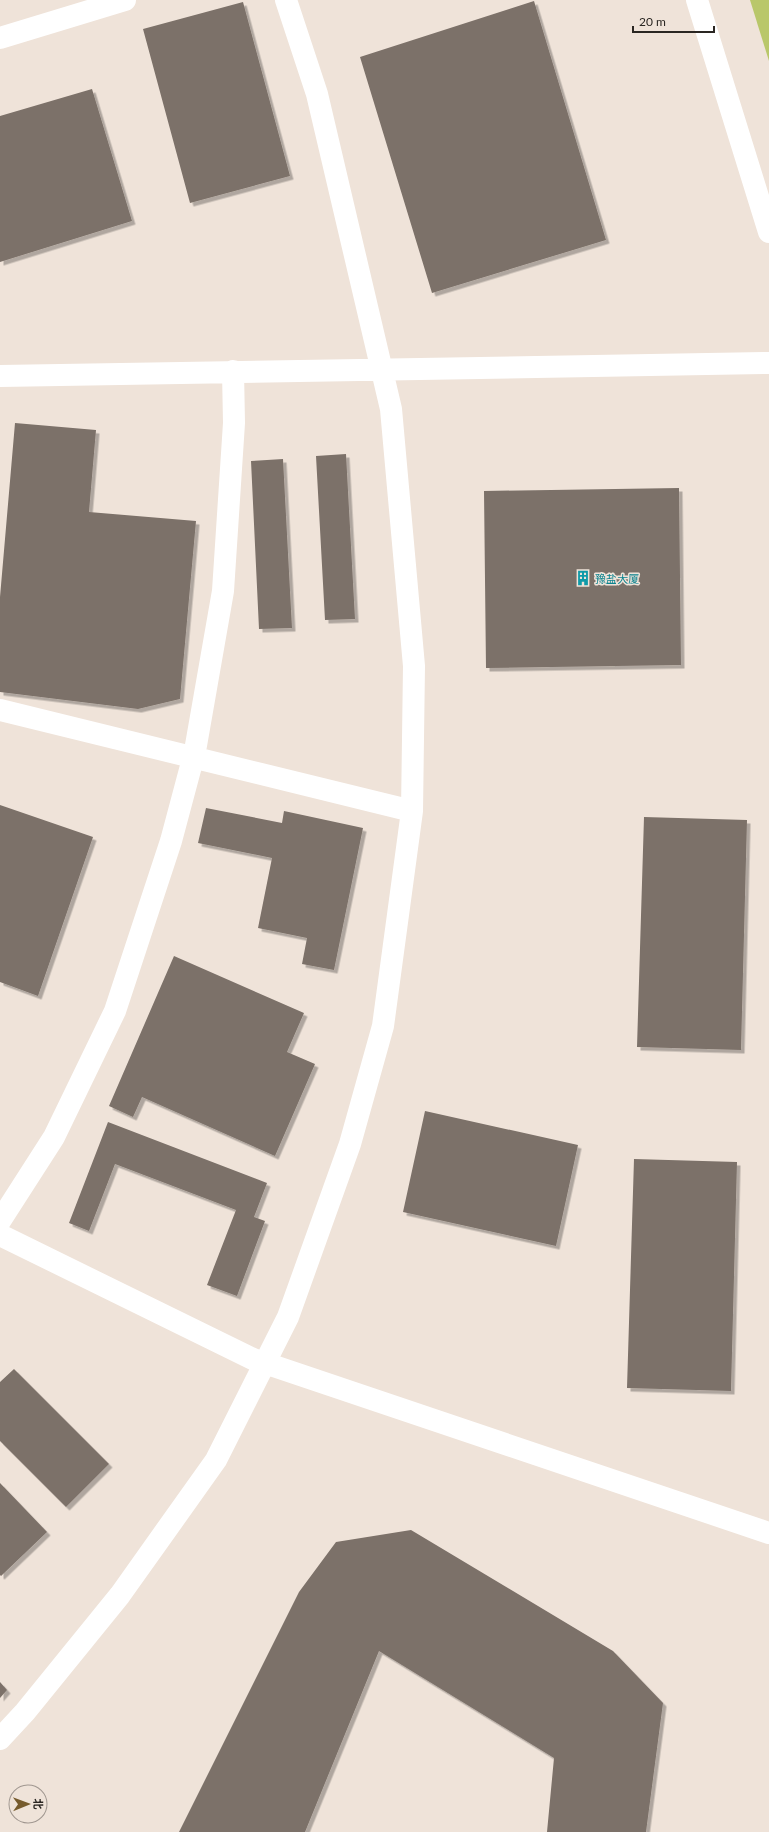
<svg xmlns="http://www.w3.org/2000/svg" width="769" height="1832" viewBox="0 0 769 1832" font-family="Lato,'Noto Sans SC',sans-serif">
<defs>
<filter id="shadow"><feDropShadow dx="3.5" dy="3.5" stdDeviation="0" flood-color="#0004"/></filter>
</defs>
<rect width="100%" height="100%" fill="#efe3d9"/>
<path fill="#b9c76a" d="M 750,0 L 769,0 L 769,61 Z"/>
<path fill="#7c7169" filter="url(#shadow)" d="M 534,1 L 606,240 L 432,293 L 360,57 Z
M 243,2 L 290,176 L 190,203 L 143,29 Z
M 92,89 L 132,221 L 0,262 L 0,116 Z
M 15,423 L 96,430 L 89,512 L 196,521 L 180,699 L 138,709 L 0,692 L 0,597 Z
M 346,454 L 355,619 L 325,620 L 316,456 Z
M 283,459 L 292,628 L 259,629 L 251,461 Z
M 679,488 L 681,665 L 486,668 L 484,491 Z
M 0,805 L 93,837 L 38,996 L 0,982 Z
M 206,808 L 282,823 L 284,811 L 363,828 L 334,970 L 302,964 L 307,938 L 258,928 L 272,858 L 198,843 Z
M 644,817 L 747,820 L 741,1050 L 637,1047 Z
M 174,956 L 304,1013 L 287,1052 L 315,1064 L 275,1156 L 142,1097 L 133,1117 L 109,1106 Z
M 425,1111 L 578,1145 L 556,1246 L 403,1212 Z
M 108,1122 L 267,1183 L 254,1217 L 265,1221 L 237,1296 L 207,1285 L 236,1210 L 115,1164 L 89,1231 L 69,1223 Z
M 634,1159 L 737,1162 L 731,1391 L 627,1388 Z
M 14,1369 L 109,1464 L 66,1507 L 0,1441 L 0,1382 Z
M 0,1483 L 47,1532 L 1,1576 L 0,1575 Z
M 411,1530 L 613,1651 L 663,1703 L 646,1832 L 547,1832 L 554,1758 L 379,1651 L 305,1832 L 179,1832 L 299,1592 L 336,1542 Z
M 0,1682 L 7,1690 L 0,1698 Z"/>
<g fill="none" stroke-linecap="round" stroke-linejoin="round">
<path stroke="#fff" stroke-width="22" d="M 0,38 L 125,0
M 0,376 L 769,363
M 0,710 L 412,811
M 0,1221 L 54,1137 L 115,1011 L 171,841 L 195,751 L 223,591 L 234,423 L 233,371
M 0,1235 L 253,1359 L 769,1533
M 0,1739 L 25,1712 L 120,1595 L 216,1460 L 288,1317 L 350,1144 L 383,1026 L 412,811 L 414,666 L 391,409 L 317,94 L 286,0"/>
<path stroke="#fff" stroke-width="22" d="M 697,0 L 769,232"/>
</g>
<defs>
<symbol id="building-bare" viewBox="-9 -9 18 18"><path d="M-4-6H4V6H1V3H-1V6H-4ZM-2.5-4.3h1.7v1.8h-1.7ZM.8-4.3h1.7v1.8H.8ZM-2.5-1h1.7V.8h-1.7ZM.8-1h1.7V.8H.8Z" fill="#0f9aa8" stroke="#efe3d9" stroke-width="2.5" paint-order="stroke"/></symbol>
</defs>
<g fill-rule="evenodd">
<use href="#building-bare" x="572" y="567" width="22" height="22"/>
</g>
<g text-anchor="middle" dominant-baseline="central" stroke-width="3" stroke-linejoin="round" paint-order="stroke">
<g font-size="11" fill="#0d838f" stroke="#efe3d9" text-anchor="start">
<text x="595" y="578">豫盐大厦</text>
</g>
</g>
<g transform="translate(28 1804) rotate(89)"><circle r="19" fill="#efe3d9" stroke="#a09790"/>
<path d="M0-3L7 15L0 10L-7 15Z" fill="#765b2d"/>
<text y="-6" font-size="11" font-weight="bold" text-anchor="middle" fill="#2a2622">北</text>
</g>
<path d="M633 26v6h81v-6" fill="none" stroke="#2a2622" stroke-width="2"/>
<text x="639" y="26" font-size="12" fill="#2a2622" stroke="#efe3d9" stroke-width="3" paint-order="stroke">20 m</text>
</svg>
